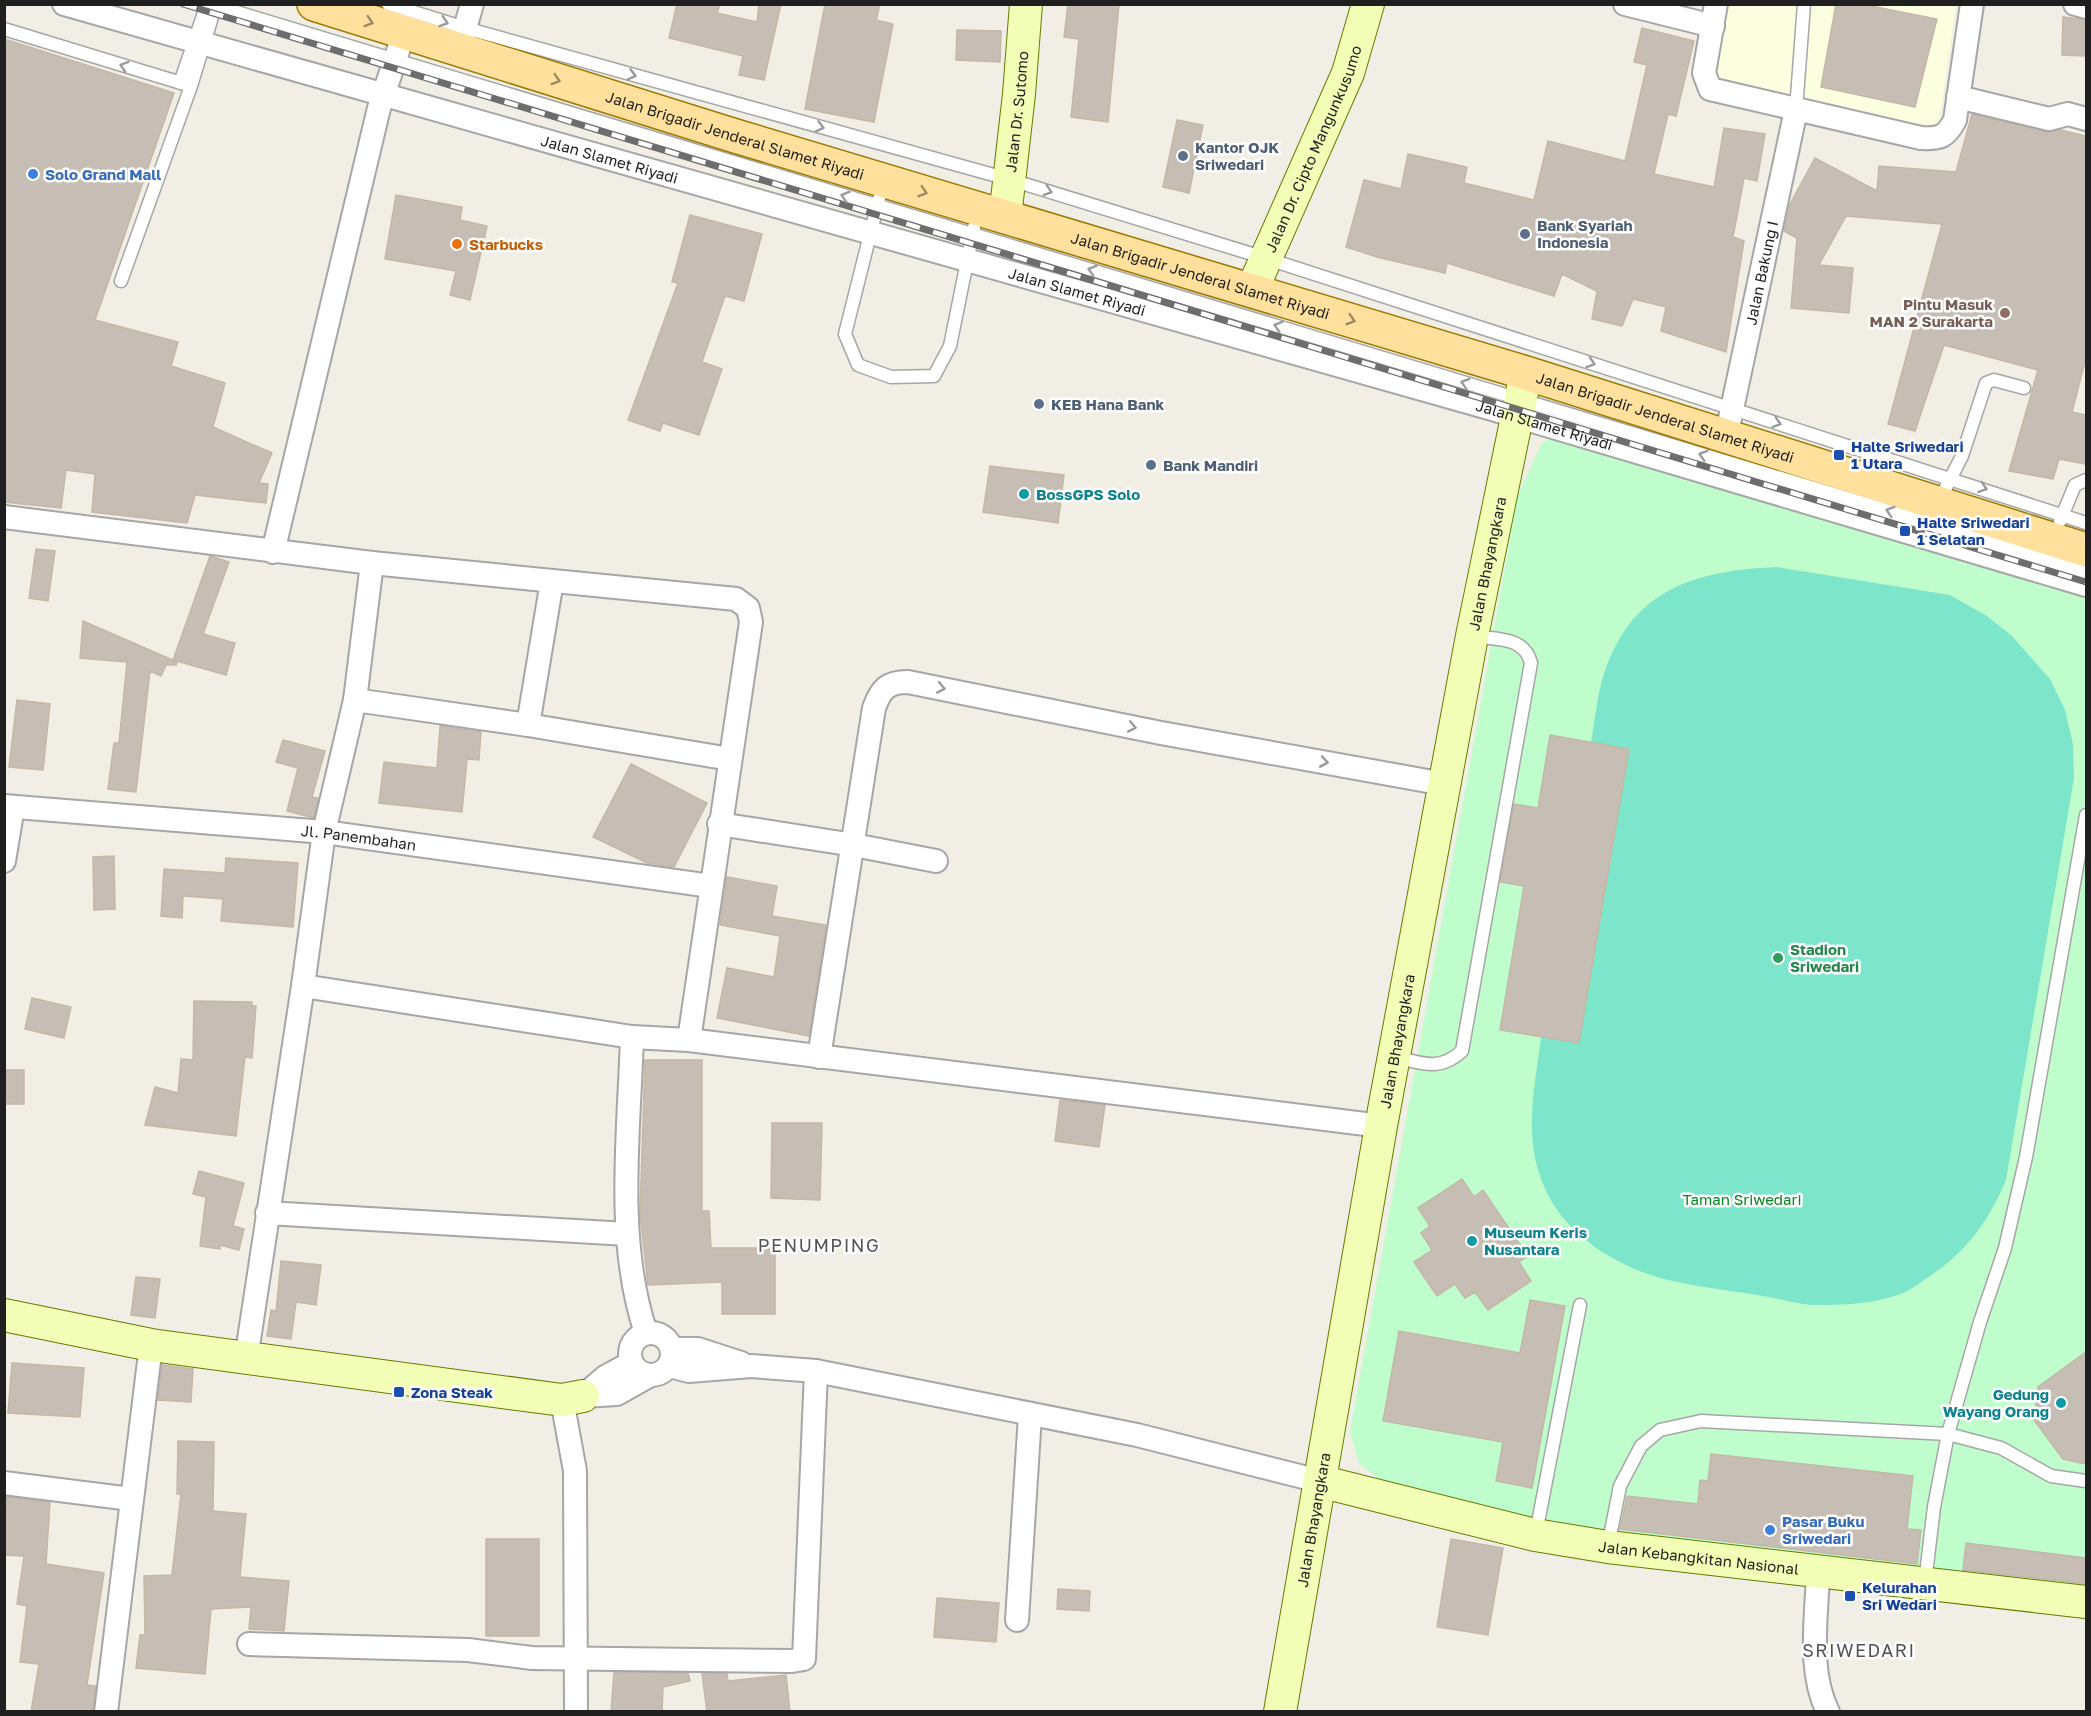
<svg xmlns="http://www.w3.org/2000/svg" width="2091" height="1716" viewBox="0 0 2091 1716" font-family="'Golos Text',sans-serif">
<rect width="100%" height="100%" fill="#f1eee5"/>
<path fill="#fbffe0" d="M 1720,5 L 1956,5 L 1938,131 L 1708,75 Z"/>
<path fill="#bffecc" d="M 1552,437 L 2086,596 L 2086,1589 L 1569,1527 L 1384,1483 L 1359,1463 L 1350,1431 L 1518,495 L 1541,444 Z"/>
<path fill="#7de6ca" d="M 1776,567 L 1950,595 L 1987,616 L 2012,636 L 2050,679 L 2065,710 L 2073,744 L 2074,778 L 2006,1180 C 1988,1223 1964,1255 1924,1280 C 1917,1285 1909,1291 1901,1294 C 1876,1303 1847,1305 1821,1305 C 1802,1306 1781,1299 1763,1296 C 1717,1288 1663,1285 1622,1263 C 1593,1249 1564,1225 1549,1197 C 1521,1143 1534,1094 1541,1037 L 1500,1030 L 1524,886 L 1497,881 L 1510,803 L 1538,808 L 1550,735 L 1591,742 C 1595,720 1597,695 1604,674 C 1632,589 1694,571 1776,567 Z"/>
<path fill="#c6beb4" stroke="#c4b7a6" stroke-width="1.5" d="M 677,4 L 720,4 L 717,13 L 757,22 L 759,4 L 781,4 L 764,80 L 739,75 L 743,56 L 669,38 Z
M 825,4 L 880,4 L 876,20 L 893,24 L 874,122 L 805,109 Z
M 1068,4 L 1119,4 L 1108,122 L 1071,117 L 1079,39 L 1064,37 Z
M 1836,4 L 1861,4 L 1937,19 L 1915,107 L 1821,87 Z
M 2063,17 L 2086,20 L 2086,56 L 2062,55 Z
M 1642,28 L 1694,41 L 1676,116 L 1668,114 L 1654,174 L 1714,187 L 1724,128 L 1765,134 L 1757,181 L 1744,178 L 1733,237 L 1744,241 L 1726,352 L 1661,331 L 1666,307 L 1633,299 L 1622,326 L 1592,319 L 1597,291 L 1562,274 L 1554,296 L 1447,263 L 1445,273 L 1377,257 L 1346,247 L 1364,180 L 1401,189 L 1408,154 L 1467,167 L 1464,183 L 1534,200 L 1548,141 L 1625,161 L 1647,65 L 1634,62 Z
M 957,30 L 1001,31 L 1000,62 L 956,60 Z
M 4,39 L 174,93 L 95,320 L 178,342 L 171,366 L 225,383 L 213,427 L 272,453 L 259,483 L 268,484 L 266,503 L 195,495 L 187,523 L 92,512 L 95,474 L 66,470 L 61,508 L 4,502 Z
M 1972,114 L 2046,132 L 2061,130 L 2086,136 L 2086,358 L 2072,412 L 2086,415 L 2086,464 L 2059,459 L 2053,479 L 2009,471 L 2038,370 L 1944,345 L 1915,431 L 1888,424 L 1942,224 L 1846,216 L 1819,265 L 1853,268 L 1849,313 L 1791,308 L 1797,238 L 1784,231 L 1790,204 L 1815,158 L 1877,191 L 1879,166 L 1956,172 Z
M 1177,120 L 1203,125 L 1189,193 L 1163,187 Z
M 396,195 L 462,207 L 460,220 L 487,226 L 470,300 L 450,295 L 456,271 L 385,259 Z
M 690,215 L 762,234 L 744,301 L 725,296 L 702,362 L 722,369 L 699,435 L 663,423 L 660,431 L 628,420 L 678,283 L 672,282 Z
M 990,466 L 1064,475 L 1058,523 L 983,512 Z
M 36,549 L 55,551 L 48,601 L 29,598 Z
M 210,556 L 229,562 L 203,634 L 235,643 L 226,675 L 173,660 Z
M 83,621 L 177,662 L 176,665 L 166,665 L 161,676 L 150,671 L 136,792 L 108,789 L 114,743 L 119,743 L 127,662 L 80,658 Z
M 17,700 L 50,704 L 43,770 L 9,767 Z
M 440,726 L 481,732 L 479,760 L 467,759 L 462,812 L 379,803 L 384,762 L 437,768 Z
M 1550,735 L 1629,749 L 1579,1043 L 1500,1030 L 1524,886 L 1500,882 L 1514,804 L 1538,808 Z
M 283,740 L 325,751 L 312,797 L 318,798 L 314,818 L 287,811 L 298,768 L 276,762 Z
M 631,764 L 707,803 L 674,867 L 647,863 L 593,837 Z
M 114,856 L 115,909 L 94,910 L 93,857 Z
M 226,858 L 298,863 L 293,927 L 221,921 L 223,899 L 183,896 L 182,918 L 161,916 L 164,869 L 225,873 Z
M 727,877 L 777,886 L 772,916 L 826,925 L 809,1036 L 717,1018 L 727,968 L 774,977 L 780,936 L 720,925 Z
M 32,998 L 71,1007 L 64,1038 L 25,1029 Z
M 194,1001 L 252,1002 L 252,1006 L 256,1006 L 252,1058 L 245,1057 L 236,1136 L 145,1125 L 155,1087 L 178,1093 L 181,1059 L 193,1060 Z
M 645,1060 L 702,1060 L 702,1211 L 709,1211 L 711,1248 L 775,1248 L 775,1314 L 722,1314 L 722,1282 L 648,1285 L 640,1214 Z
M 4,1070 L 24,1070 L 24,1104 L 4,1104 Z
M 1060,1100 L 1105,1105 L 1099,1147 L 1055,1141 Z
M 772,1123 L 822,1123 L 820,1200 L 771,1198 Z
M 199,1171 L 244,1183 L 233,1226 L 244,1229 L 239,1250 L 220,1245 L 220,1249 L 200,1246 L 206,1197 L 193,1194 Z
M 1462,1179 L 1474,1197 L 1483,1190 L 1528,1256 L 1519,1262 L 1531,1281 L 1488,1310 L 1475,1292 L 1465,1298 L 1455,1284 L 1437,1296 L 1414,1262 L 1432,1250 L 1421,1233 L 1430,1226 L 1418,1208 Z
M 281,1261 L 321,1265 L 316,1305 L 296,1302 L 291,1339 L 267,1336 L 271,1310 L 276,1311 Z
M 136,1277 L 160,1279 L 155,1318 L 131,1315 Z
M 1530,1300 L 1565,1306 L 1532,1488 L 1496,1481 L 1503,1442 L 1383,1421 L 1399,1331 L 1520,1353 Z
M 2086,1352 L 2086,1464 L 2063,1459 L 2034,1420 L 2038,1387 Z
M 12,1363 L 84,1368 L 80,1417 L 8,1413 Z
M 162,1365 L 193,1369 L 191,1402 L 158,1400 Z
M 178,1441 L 214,1442 L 213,1511 L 246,1514 L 240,1577 L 289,1581 L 284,1631 L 249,1629 L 251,1607 L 211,1609 L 205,1674 L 136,1668 L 140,1635 L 145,1635 L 144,1576 L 172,1575 L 181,1494 L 177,1494 Z
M 1711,1454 L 1913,1476 L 1907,1529 L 1921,1530 L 1917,1564 L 1620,1529 L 1627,1496 L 1698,1504 L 1700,1480 L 1708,1481 Z
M 6,1497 L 50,1502 L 46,1564 L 104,1573 L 87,1685 L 96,1686 L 93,1712 L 31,1712 L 39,1664 L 20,1662 L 27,1606 L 17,1604 L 24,1556 L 4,1555 Z
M 486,1539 L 539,1539 L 539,1636 L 486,1636 Z
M 1451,1539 L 1503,1548 L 1488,1635 L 1437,1627 Z
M 1966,1543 L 2086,1558 L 2086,1584 L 1963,1570 Z
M 1058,1589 L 1090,1591 L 1089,1611 L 1057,1609 Z
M 937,1598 L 999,1603 L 996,1642 L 934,1637 Z
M 614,1672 L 688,1673 L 690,1681 L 663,1687 L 662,1712 L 611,1712 Z
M 702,1673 L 727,1674 L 728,1681 L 786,1675 L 790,1712 L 707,1712 Z"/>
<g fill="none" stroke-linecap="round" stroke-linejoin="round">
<defs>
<path id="lane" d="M 210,4 L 2086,570
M 388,4 L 465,28 L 1008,179 L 1265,258 L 2086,523
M 4,29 L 191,86
M 180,83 L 207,4
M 1796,110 L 1804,4
M 879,199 L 845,334 L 858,365 L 891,377 L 934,376 L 950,346 L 974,227
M 121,281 L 191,86 L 216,4
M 1939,501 L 1962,456 L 1986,383 L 1994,380 L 2024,388
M 2060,521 L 2075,485 L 2086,480
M 1395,1057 C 1422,1063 1439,1072 1462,1051 L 1531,663 C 1524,636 1497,640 1473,636
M 1536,1533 L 1580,1305
M 1608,1546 L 1620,1486 L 1641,1446 L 1660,1430 L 1701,1421 L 1948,1434 L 2001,1448 L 2051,1476 L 2086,1481
M 1925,1582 L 1934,1507 L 1948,1434 L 1980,1322 L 2005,1248 L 2026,1157 L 2086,815"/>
<g id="street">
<path id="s1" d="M 64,4 L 1492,409 L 2086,585"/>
<path d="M 1625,4 L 1713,26"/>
<path d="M 1716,4 L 1704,73 L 1710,89 L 1921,138 C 1940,139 1946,137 1955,120 L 1972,4"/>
<path d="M 2075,4 L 2086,7"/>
<path d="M 459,50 L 472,4"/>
<path d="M 1958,97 L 2049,119 L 2068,114 L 2086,119"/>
<path id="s2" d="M 1726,437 L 1796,110"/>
<path d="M 4,517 L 372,563 L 736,599 L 748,608 L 751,622 L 689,1040"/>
<path d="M 273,552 L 379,108 L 404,33"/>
<path d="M 355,700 L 528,725 L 730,759"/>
<path d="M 528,725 L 552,581"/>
<path id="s3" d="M 4,806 L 324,832 L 711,886"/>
<path d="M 719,824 L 854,845 L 936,861"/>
<path d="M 4,861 L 13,807"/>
<path d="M 303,986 L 632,1037 L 689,1040 L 1381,1126"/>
<path d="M 632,1037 C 629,1134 615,1240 646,1333"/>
<path d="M 819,1057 L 874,708 C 881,689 887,682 908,682 L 1161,733 L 1444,784"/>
<path d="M 267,1213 L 627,1234"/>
<circle cx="651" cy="1354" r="21"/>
<path d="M 672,1349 L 698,1349 L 741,1363"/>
<path d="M 246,1359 L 303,986 L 324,832 L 355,700 L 372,563"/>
<path d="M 669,1366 L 689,1371 L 751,1366 L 816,1371 L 1137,1435 L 1319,1481"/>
<path d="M 583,1396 L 617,1394 L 649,1376"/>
<path d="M 583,1396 L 605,1377 L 631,1363"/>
<path d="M 562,1400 L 575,1471 L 576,1712"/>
<path d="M 4,1483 L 131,1499"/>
<path d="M 1818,1572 C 1817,1616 1807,1670 1828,1712"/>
<path d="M 1017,1620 L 1030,1415"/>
<path d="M 249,1644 L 468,1650 L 532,1658 L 792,1661 L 804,1659 L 816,1371"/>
<path d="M 106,1712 L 151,1345"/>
</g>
<g id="secondary">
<path id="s4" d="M 1005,217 L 1019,94 L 1026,4"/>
<path id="s5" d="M 1252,290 L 1348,73 L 1368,4"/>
<path d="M 4,1315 L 151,1345 L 562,1400 L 583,1396"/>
<path id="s6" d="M 1319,1481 L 1535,1535 L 1608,1547 L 2086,1602"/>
<path id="s7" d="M 1280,1712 L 1381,1126 L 1472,636 L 1526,373"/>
</g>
<g id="primary">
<path id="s8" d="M 314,4 L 732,135 L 1526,373 L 2086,550"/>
</g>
</defs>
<use href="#lane" stroke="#a6a6a6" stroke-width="15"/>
<use href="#street" stroke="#a6a6a6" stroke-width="26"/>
<use href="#secondary" stroke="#617d00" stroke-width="34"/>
<use href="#primary" stroke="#9b7a00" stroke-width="36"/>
<use href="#lane" stroke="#fff" stroke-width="12"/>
<use href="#street" stroke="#fff" stroke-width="22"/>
<use href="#secondary" stroke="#f2feb6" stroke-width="32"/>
<use href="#primary" stroke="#ffe09c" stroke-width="33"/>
<defs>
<path id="rail" d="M 183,4 L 2086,582"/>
</defs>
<use href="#rail" stroke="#6d6d6d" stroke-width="7"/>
<use href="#rail" stroke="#fff" stroke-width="4.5" stroke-dasharray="14" stroke-linecap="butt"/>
</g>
<defs><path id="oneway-chevron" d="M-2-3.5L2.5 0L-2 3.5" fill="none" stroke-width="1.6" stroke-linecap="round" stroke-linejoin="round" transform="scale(1.5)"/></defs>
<g stroke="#9a8964">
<use href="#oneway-chevron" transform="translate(369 22) rotate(18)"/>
<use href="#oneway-chevron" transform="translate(556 80) rotate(17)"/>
<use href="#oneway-chevron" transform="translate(923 192) rotate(17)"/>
<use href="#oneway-chevron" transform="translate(1351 320) rotate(17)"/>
</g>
<g stroke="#9a9a9a">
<use href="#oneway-chevron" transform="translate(444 22) rotate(17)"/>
<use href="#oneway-chevron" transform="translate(124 66) rotate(-163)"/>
<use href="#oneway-chevron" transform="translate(632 75) rotate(15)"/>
<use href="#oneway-chevron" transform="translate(820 127) rotate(15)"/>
<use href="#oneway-chevron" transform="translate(1048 191) rotate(17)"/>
<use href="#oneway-chevron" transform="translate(845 196) rotate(-163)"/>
<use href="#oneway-chevron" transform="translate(1092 270) rotate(-163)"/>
<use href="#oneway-chevron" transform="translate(1278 326) rotate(-163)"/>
<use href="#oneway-chevron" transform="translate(1591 363) rotate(18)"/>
<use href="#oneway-chevron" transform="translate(1465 383) rotate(-163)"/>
<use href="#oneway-chevron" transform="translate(1777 423) rotate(17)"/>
<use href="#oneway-chevron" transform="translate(1703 455) rotate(-163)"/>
<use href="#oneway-chevron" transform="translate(1983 488) rotate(19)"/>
<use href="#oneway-chevron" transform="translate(1890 511) rotate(-163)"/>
<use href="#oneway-chevron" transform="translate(941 688) rotate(11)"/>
<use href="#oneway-chevron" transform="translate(1132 727) rotate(11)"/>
<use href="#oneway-chevron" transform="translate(1324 762) rotate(10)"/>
</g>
<g fill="#5c6f8a" stroke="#fff" stroke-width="2">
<circle cx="1183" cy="156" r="6"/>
<circle cx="1525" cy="234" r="6"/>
<circle cx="1039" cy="404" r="6"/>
<circle cx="1151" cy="465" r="6"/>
</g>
<g fill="#3f7fe0" stroke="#fff" stroke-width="2">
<circle cx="33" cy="174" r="6"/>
<circle cx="1770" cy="1530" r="6"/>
</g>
<circle fill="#e8710a" stroke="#fff" stroke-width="2" cx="457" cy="244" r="6"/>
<circle fill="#8d6e63" stroke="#fff" stroke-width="2" cx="2005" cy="313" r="6"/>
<g fill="#1a4fb4" stroke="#fff" stroke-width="2">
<rect x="1833" y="449" width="12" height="12" rx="3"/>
<rect x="1899" y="525" width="12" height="12" rx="3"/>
<rect x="393" y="1386" width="12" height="12" rx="3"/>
<rect x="1844" y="1590" width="12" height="12" rx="3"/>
</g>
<g fill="#0f9aa8" stroke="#fff" stroke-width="2">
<circle cx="1024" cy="494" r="6"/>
<circle cx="1472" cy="1241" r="6"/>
<circle cx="2061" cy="1403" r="6"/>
</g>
<circle fill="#2e9e5b" stroke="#fff" stroke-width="2" cx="1778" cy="958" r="6"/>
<g text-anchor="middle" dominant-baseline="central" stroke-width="5" stroke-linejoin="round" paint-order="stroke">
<g font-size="15" fill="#1f1f1f" stroke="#fff">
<text stroke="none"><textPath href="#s4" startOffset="106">Jalan Dr. Sutomo</textPath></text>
<text stroke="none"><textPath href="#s8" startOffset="441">Jalan Brigadir Jenderal Slamet Riyadi</textPath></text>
<text stroke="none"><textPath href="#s5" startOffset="154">Jalan Dr. Cipto Mangunkusumo</textPath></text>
<text stroke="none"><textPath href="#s1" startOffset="567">Jalan Slamet Riyadi</textPath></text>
<text stroke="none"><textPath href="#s2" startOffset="168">Jalan Bakung I</textPath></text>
<text stroke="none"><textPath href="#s8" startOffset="927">Jalan Brigadir Jenderal Slamet Riyadi</textPath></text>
<text stroke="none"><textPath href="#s1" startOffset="1053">Jalan Slamet Riyadi</textPath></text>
<text stroke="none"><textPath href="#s8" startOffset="1413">Jalan Brigadir Jenderal Slamet Riyadi</textPath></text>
<text stroke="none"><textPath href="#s1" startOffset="1539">Jalan Slamet Riyadi</textPath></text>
<text stroke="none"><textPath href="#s7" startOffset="1167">Jalan Bhayangkara</textPath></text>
<text stroke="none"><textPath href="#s3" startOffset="356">Jl. Panembahan</textPath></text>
<text stroke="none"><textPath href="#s7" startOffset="681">Jalan Bhayangkara</textPath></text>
<text stroke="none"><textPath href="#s7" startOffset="195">Jalan Bhayangkara</textPath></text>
<text stroke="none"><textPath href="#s6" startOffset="388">Jalan Kebangkitan Nasional</textPath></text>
</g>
<g font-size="15" font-weight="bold" fill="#4e5e75" stroke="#fff" text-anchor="start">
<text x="1195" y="147">Kantor OJK<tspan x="1195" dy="17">Sriwedari</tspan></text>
<text x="1537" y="225">Bank Syariah<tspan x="1537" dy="17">Indonesia</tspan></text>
<text x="1051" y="404">KEB Hana Bank</text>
<text x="1163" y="465">Bank Mandiri</text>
</g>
<g font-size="15" font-weight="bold" fill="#366cbe" stroke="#fff" text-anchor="start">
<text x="45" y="174">Solo Grand Mall</text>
<text x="1782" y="1521">Pasar Buku<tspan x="1782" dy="17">Sriwedari</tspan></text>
</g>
<g font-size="15" font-weight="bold" fill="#c56008" stroke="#fff" text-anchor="start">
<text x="469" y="244">Starbucks</text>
</g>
<g font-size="15" font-weight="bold" fill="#785e54" stroke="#fff" text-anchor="end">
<text x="1993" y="304">Pintu Masuk<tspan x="1993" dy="17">MAN 2 Surakarta</tspan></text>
</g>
<g font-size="15" font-weight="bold" fill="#164399" stroke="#fff" text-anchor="start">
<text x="1851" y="446">Halte Sriwedari<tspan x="1851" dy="17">1 Utara</tspan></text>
<text x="1917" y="522">Halte Sriwedari<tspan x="1917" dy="17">1 Selatan</tspan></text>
<text x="411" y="1392">Zona Steak</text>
<text x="1862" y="1587">Kelurahan<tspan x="1862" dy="17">Sri Wedari</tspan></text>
</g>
<g font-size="15" font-weight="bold" fill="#0d838f" stroke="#fff" text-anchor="start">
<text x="1036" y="494">BossGPS Solo</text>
<text x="1484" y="1232">Museum Keris<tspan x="1484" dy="17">Nusantara</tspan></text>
<text x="2049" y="1394" text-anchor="end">Gedung<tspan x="2049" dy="17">Wayang Orang</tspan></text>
</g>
<g font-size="15" font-weight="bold" fill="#27864d" stroke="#fff" text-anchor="start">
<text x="1790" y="949">Stadion<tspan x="1790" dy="17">Sriwedari</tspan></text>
</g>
<g font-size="15" fill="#03881e" stroke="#fff">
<text x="1742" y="1199">Taman Sriwedari</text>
</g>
<g font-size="18" letter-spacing="1.5" fill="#525252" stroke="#fff">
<text x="819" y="1245">PENUMPING</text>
<text x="1859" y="1650">SRIWEDARI</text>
</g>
</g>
<rect width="2091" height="1716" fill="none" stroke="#1f1f1f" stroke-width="12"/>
</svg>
